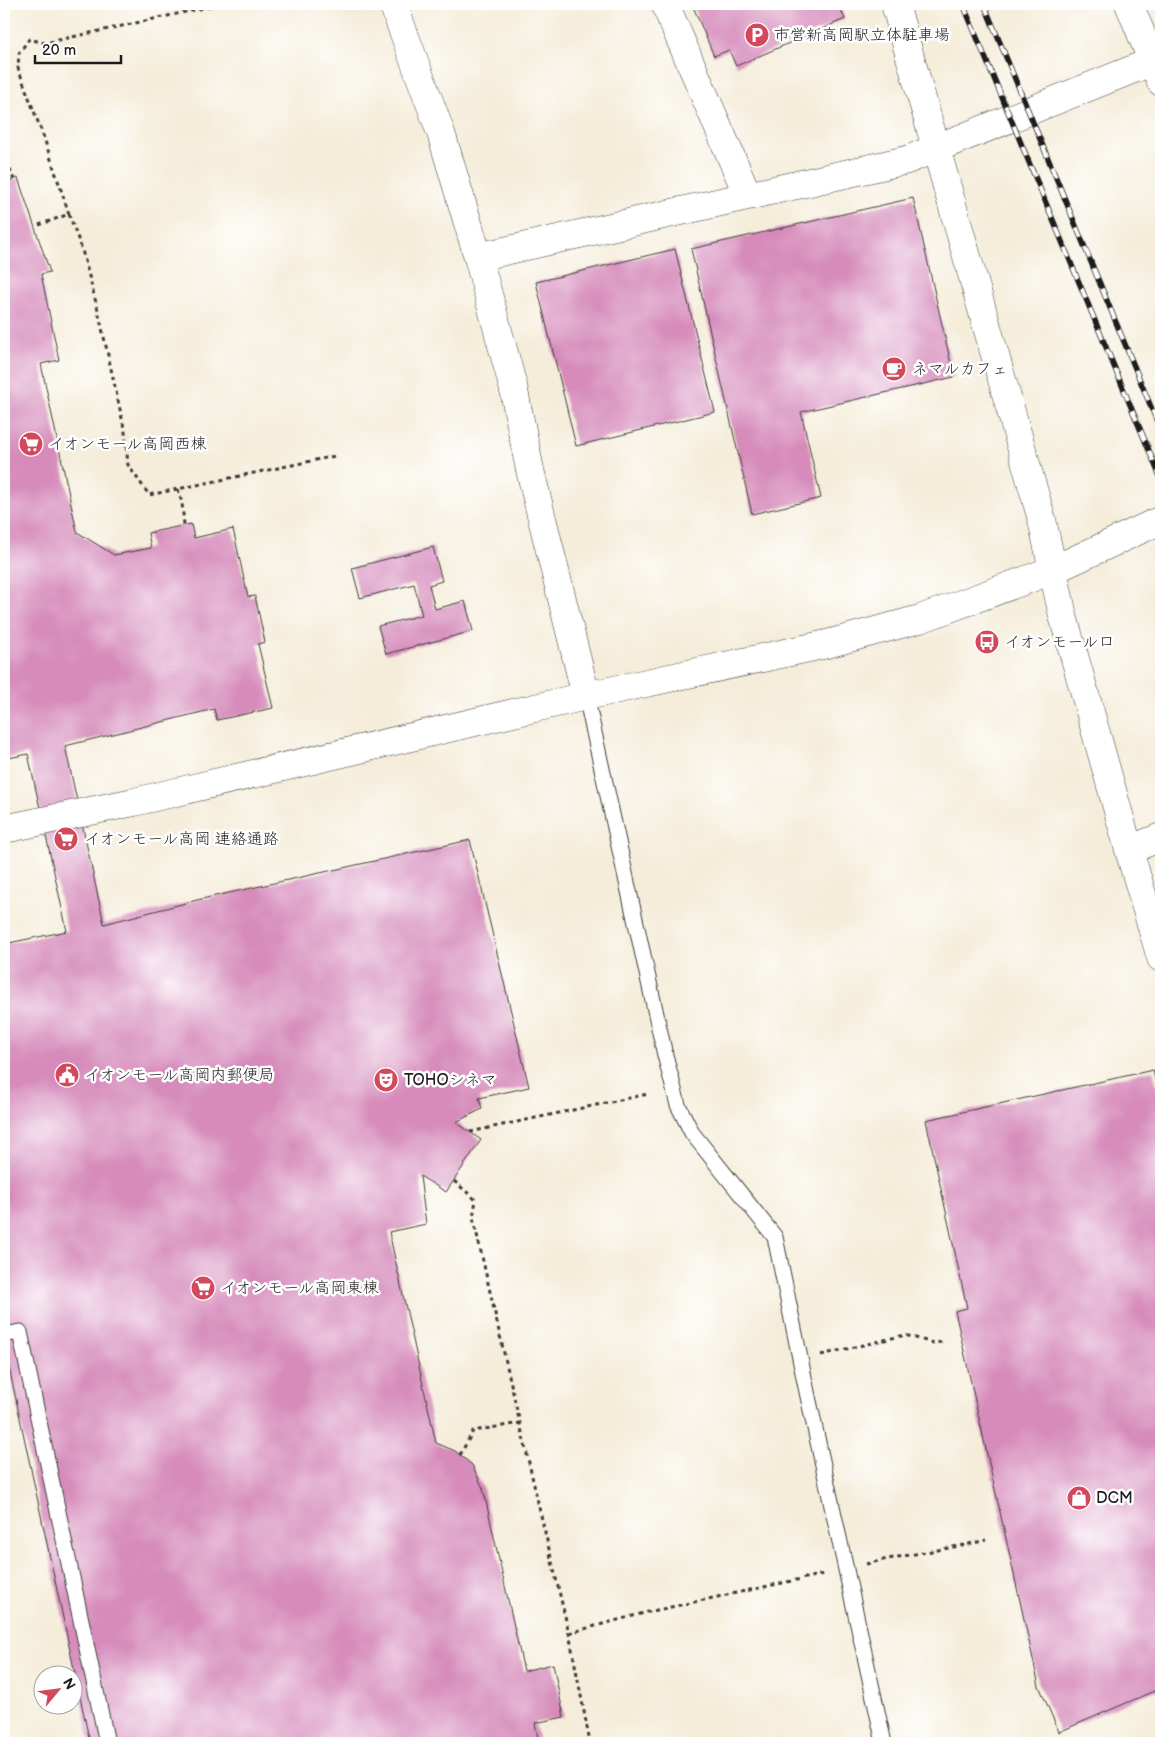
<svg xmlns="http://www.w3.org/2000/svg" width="1165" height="1747" viewBox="0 0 1165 1747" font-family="'Balsamiq Sans','Klee One',sans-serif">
<rect width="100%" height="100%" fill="#fff"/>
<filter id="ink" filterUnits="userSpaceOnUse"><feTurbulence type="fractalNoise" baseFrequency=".02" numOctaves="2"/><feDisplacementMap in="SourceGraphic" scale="10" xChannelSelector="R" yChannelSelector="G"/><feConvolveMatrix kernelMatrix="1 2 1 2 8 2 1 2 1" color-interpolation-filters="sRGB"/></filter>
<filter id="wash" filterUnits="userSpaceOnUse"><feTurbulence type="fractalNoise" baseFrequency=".0096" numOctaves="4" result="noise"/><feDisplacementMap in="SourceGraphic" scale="20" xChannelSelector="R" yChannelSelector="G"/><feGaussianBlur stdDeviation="1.12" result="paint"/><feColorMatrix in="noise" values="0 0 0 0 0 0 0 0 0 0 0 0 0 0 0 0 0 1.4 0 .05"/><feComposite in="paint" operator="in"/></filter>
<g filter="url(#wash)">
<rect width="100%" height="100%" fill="#f5edda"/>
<g id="blocks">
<path fill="#d68bbb" d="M 692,4 L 843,4 L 839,5 L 845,19 L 736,66 L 729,50 L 714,56 Z
M 4,170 L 9,181 L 18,178 L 50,272 L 41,274 L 59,360 L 41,364 L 77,532 L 114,555 L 151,548 L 148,533 L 191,524 L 194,538 L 233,529 L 248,597 L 255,596 L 265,642 L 258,644 L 273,708 L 217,720 L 214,709 L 65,746 L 104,924 L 197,900 L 470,840 L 529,1087 L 479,1098 L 482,1109 L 456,1122 L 481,1140 L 446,1192 L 420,1176 L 426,1224 L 389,1232 L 436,1443 L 455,1451 L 472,1465 L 483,1488 L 524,1671 L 553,1664 L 564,1717 L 535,1723 L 539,1743 L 90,1743 L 4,1344 L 4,944 L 67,931 L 28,754 L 4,759 Z
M 913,198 L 954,377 L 801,412 L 821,498 L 752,514 L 691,249 Z
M 675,249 L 715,412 L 576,446 L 536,282 Z
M 433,547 L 442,581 L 429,585 L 435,609 L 465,601 L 473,631 L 386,654 L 378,626 L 422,615 L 414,584 L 360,598 L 352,568 Z
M 1153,1070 L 1161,1106 L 1161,1688 L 1059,1732 L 1039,1686 L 955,1311 L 967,1308 L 926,1120 Z"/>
</g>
</g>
<g filter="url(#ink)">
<use href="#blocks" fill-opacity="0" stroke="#3d3b38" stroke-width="1"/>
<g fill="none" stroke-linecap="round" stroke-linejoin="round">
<defs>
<path id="service" d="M 586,696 L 665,1055 L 678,1105 L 692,1133 L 775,1237 L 807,1392 L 884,1743
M 4,1335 L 20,1332 L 107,1743"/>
<path id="minor" d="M 665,4 L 748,196
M 895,4 L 1042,520 L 1063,616 L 1129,850 L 1161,958
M 1129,4 L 1161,82
M 478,257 L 907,160 L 1161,58
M 1129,850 L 1161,837"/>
<path id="tertiary" d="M 393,4 L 441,133 L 478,257 L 513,386 L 530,470 L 586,696
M 4,829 L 134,802 L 586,696 L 827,644 L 920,619 L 1053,570 L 1161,520"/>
</defs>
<use href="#service" stroke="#3d3b38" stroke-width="17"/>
<use href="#minor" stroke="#3d3b38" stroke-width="29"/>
<use href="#tertiary" stroke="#3d3b38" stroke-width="29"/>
<path stroke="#3d3b38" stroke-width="3" stroke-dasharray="4 4" stroke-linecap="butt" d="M 4,154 L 14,180
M 69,214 L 82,250 L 98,310 L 125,432 L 128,465 L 149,495 L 335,456
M 39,225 L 69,214 L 44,138 L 18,68 L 19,53 L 29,39 L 45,43 L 222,4
M 178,489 L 182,503 L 184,525
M 470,1132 L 648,1094
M 454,1181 L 476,1200 L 473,1217 L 539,1507 L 569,1633 L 590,1743
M 821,1355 L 905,1335 L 933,1343 L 942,1342
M 460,1455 L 473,1431 L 520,1423
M 866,1564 C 906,1554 947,1550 986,1540
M 569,1633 L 648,1612 L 824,1574"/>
<use href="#service" stroke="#fff" stroke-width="15"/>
<use href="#minor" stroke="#fff" stroke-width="28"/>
<use href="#tertiary" stroke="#fff" stroke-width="28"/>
<defs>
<path id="rail" d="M 963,4 L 1161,479
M 984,4 L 1161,431"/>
</defs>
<use href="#rail" stroke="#1c1c1c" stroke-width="5.5"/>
<use href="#rail" stroke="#fff" stroke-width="4" stroke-dasharray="11" stroke-linecap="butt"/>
</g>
</g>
<defs>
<symbol id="parking-disc" viewBox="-11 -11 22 22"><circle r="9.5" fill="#d1495b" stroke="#fff"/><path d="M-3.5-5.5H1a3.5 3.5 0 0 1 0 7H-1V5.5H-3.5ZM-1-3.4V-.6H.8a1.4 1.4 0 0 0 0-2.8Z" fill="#fff"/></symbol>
<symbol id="cafe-disc" viewBox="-11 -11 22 22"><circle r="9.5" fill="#d1495b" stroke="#fff"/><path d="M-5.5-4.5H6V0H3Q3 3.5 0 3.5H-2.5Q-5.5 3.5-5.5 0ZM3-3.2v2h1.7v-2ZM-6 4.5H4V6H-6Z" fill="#fff"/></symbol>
<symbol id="supermarket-disc" viewBox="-11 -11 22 22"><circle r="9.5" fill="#d1495b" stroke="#fff"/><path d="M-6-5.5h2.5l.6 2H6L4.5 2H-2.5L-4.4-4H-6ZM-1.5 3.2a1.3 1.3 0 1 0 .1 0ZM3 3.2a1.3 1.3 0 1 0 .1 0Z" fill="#fff"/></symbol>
<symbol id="bus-disc" viewBox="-11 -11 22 22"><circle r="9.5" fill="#d1495b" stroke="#fff"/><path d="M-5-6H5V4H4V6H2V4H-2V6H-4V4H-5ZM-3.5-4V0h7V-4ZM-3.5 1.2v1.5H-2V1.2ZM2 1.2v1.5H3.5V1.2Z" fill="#fff"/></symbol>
<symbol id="civic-disc" viewBox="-11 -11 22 22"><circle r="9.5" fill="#d1495b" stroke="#fff"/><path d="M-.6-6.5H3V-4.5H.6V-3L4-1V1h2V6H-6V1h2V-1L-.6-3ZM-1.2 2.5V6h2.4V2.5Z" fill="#fff"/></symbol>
<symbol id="theatre-disc" viewBox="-11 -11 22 22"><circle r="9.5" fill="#d1495b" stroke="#fff"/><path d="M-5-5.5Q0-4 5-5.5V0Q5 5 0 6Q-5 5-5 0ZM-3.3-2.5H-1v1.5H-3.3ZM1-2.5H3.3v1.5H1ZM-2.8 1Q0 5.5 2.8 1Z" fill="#fff"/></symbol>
<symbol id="shop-disc" viewBox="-11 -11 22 22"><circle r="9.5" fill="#d1495b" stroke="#fff"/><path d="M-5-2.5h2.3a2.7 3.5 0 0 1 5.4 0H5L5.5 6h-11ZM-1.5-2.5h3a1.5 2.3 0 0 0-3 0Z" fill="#fff"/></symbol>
</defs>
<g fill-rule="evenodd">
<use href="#parking-disc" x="743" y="21" width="28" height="28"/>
<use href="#cafe-disc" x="880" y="355" width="28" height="28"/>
<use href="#supermarket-disc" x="17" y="430" width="28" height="28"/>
<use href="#bus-disc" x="973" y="628" width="28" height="28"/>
<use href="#supermarket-disc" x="52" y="825" width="28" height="28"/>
<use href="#civic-disc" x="53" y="1061" width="28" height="28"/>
<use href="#theatre-disc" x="372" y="1066" width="28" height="28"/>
<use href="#supermarket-disc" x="189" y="1274" width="28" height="28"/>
<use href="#shop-disc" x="1065" y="1484" width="28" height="28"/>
</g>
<g text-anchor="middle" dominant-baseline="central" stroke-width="5" stroke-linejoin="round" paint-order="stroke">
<g font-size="16" fill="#1c1c1c" stroke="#fff" text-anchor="start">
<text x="774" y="35">市営新高岡駅立体駐車場</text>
<text x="912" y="369">ネマルカフェ</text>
<text x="48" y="444">イオンモール高岡西棟</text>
<text x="1004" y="642">イオンモール口</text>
<text x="84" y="839">イオンモール高岡 連絡通路</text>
<text x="84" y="1075">イオンモール高岡内郵便局</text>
<text x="404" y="1080">TOHOシネマ</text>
<text x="220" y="1288">イオンモール高岡東棟</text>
<text x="1096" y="1498">DCM</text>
</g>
</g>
<rect width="1165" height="1747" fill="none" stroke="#fff" stroke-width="20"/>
<g transform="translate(58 1690) rotate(61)"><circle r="24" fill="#ffffff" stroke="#a4a4a4"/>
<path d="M0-4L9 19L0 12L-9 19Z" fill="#d1495b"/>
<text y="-8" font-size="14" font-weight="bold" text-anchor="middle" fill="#1c1c1c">N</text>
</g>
<path d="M35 55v8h86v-8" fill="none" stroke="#1c1c1c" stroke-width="2.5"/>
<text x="42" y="55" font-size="15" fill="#1c1c1c" stroke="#ffffff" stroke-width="4" paint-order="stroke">20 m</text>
</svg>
